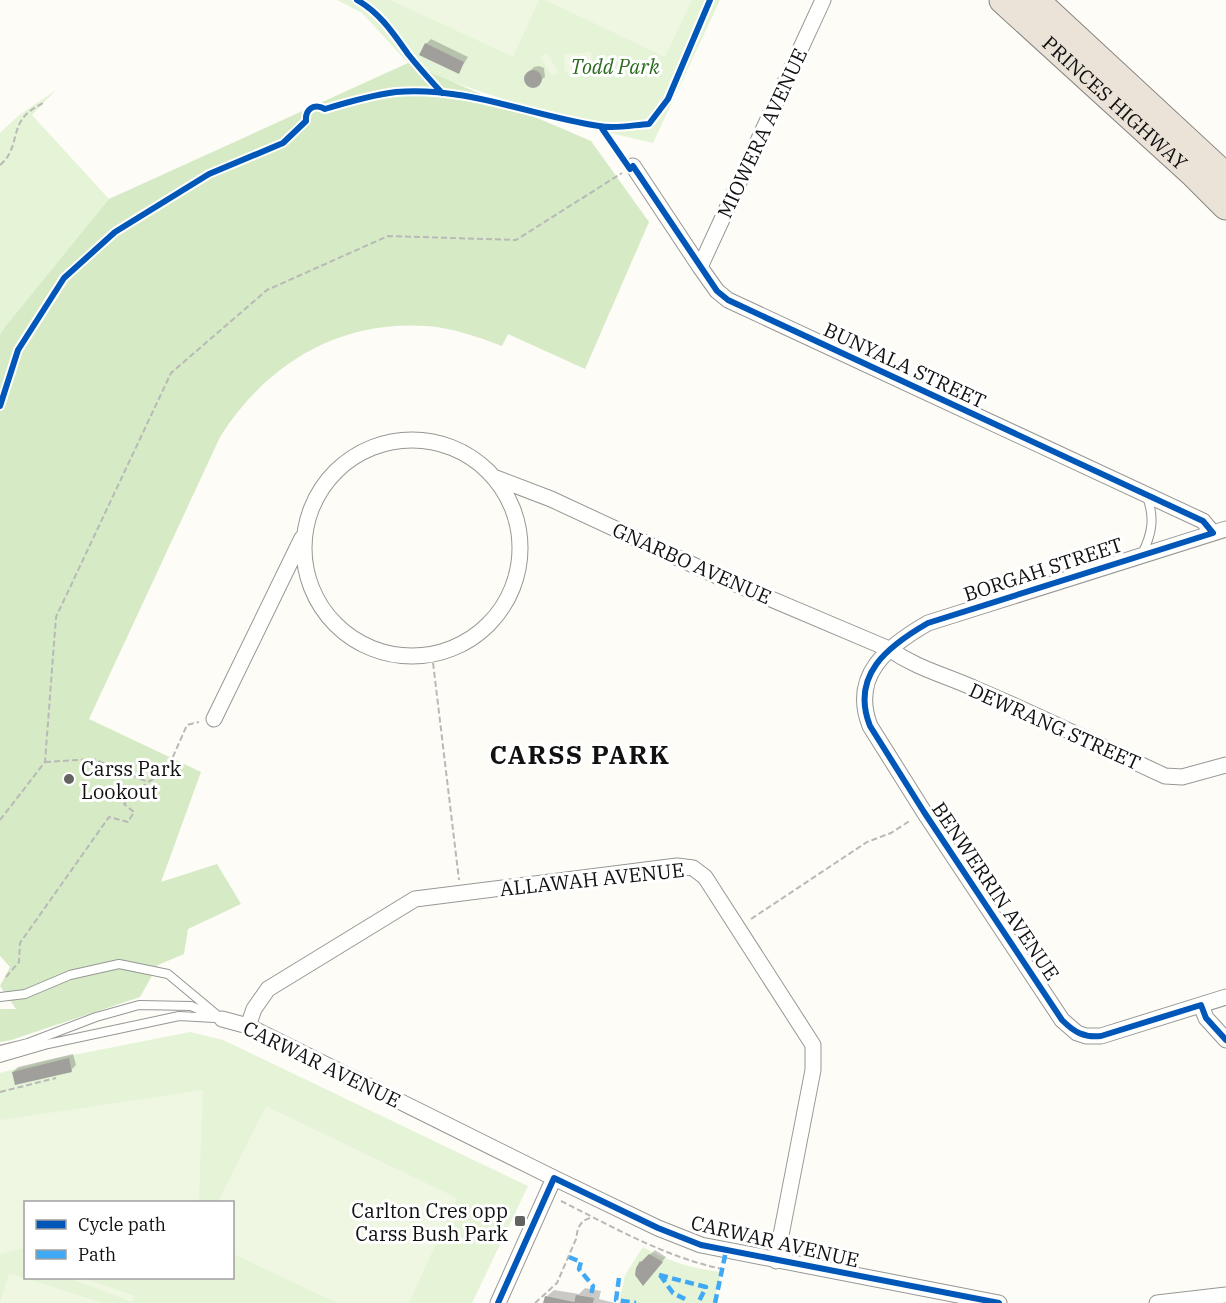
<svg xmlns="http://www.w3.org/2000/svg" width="1226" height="1303" viewBox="0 0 1226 1303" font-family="'IBM Plex Serif',serif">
<rect width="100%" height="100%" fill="#fdfcf7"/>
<path fill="#e5f3d7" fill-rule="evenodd" d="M 337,0 L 720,0 L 653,143 L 597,130 L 443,79 L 408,63 L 362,13 Z
M 56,90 L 32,115 L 109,199 L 4,328 L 0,335 L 0,133 L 18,116 Z
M 190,1032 L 223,1040 L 528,1186 L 472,1303 L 0,1303 L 0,1073 L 53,1059 ZM 26,1202 L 232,1202 L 232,1278 L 26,1278 Z
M 643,1247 C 666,1261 694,1269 721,1272 L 714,1303 L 619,1303 L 625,1275 Z"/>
<path fill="#d5eac5" d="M 408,63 L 591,141 L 649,222 L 585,369 L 508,334 L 502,346 C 478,337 453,328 427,326 C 339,320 267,363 220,437 L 89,719 L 201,772 L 161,882 L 217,864 L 241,904 L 188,929 L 184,954 L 158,965 L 140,997 L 11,1040 L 0,1042 L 0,1009 L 16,1009 L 0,986 L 10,967 L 0,956 L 0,335 L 4,328 L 109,199 Z"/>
<path fill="#eff6e1" d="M 390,0 L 539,0 L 513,57 Z
M 545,0 L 692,0 L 665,57 Z
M 591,52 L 593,71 L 565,73 L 564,54 Z
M 547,53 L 558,72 L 552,76 L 540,57 Z
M 203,1090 L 199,1202 L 26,1202 L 25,1248 L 0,1254 L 0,1120 Z
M 266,1106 L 457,1198 L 409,1303 L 337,1303 L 233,1254 L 232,1202 L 218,1202 Z
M 9,1273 L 103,1303 L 0,1303 Z
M 75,1278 L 84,1278 L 135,1296 L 132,1302 L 74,1280 Z"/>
<path fill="#0003" d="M 431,39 L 468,57 L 458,73 L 426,44 Z
M 539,66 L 544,68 L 545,77 L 533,86 L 527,83 L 526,79 L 529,72 L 534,67 Z
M 73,1054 L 76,1065 L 71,1070 L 13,1072 L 18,1067 Z
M 655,1250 L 666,1257 L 647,1279 L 645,1259 Z
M 585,1288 L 601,1291 L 599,1299 L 615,1303 L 545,1303 L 546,1297 L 554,1290 L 579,1294 Z"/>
<path fill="#a19f9c" d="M 425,43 L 464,62 L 459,74 L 419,55 Z
M524 79a9 9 0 1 1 18 0a9 9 0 1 1-18 0Z
M 69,1058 L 72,1072 L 15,1085 L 12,1072 Z
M 649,1254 L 663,1262 L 643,1286 L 635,1275 L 636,1268 L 640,1261 L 641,1262 Z
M 576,1295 L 594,1298 L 593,1303 L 574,1303 Z
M 545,1296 L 574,1302 L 574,1303 L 543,1303 Z"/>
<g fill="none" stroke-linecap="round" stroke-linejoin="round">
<defs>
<path id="lane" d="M 1142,554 C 1152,534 1155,518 1147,497
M 0,997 L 25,994 L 70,975 L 119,964 L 168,974 L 222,1019
M 0,1050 L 28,1043 L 96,1017 L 139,1005 L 191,1006 L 212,1015
M 0,1058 L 48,1044 L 179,1016 L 214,1018"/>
<path id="street" d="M 633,166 L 700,267 L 717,291 L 728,300 L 1203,521 L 1213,533
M 700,267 L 823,0
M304 548a108 108 0 1 1 216 0a108 108 0 1 1-216 0Z
M 496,478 L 551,499 L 719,577 L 889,649 C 918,669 945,675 976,689 C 1040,716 1102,747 1165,776 L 1182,777 L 1226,765
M 1226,529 L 928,623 C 888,646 850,675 870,726 L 924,812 L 1062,1020 L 1077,1033 L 1086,1036 L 1101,1036 L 1226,997
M 214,719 L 302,538
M 1201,1005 L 1206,1018 L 1226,1040
M 222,1019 L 248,1026 L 554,1178 L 658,1228 L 701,1245 L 999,1303
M 248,1026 L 254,1009 L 268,989 L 415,899 L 677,866 L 693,868 L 705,877 L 813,1045 L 813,1070 L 776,1261
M 498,1303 L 554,1178
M 1157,1303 L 1226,1295"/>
<g id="highway">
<path id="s1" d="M 1003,0 L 1193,173 L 1226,206"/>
<path d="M 1035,0 L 1226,177"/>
</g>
</defs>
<use href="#lane" stroke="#979795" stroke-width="10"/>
<use href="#street" stroke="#979795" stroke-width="17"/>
<use href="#highway" stroke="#858482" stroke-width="29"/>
<path stroke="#b9b9b8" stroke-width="2" stroke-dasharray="6 3" stroke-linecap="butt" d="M 0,165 C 17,151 12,133 23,118 C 28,111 36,107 43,103
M 432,654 L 459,880
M 45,762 L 94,759 L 148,782
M 0,820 L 45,762 L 56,617 L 171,373 L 267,290 L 388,236 L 516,240 L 622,173
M 751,919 L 867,842 L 891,833 L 911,820
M 6,977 L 19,962 L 20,943 L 109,817 L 128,822 L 134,812 L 124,804 L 148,782 L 162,774 L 172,759 L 187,725 L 199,722
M 0,1092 L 56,1078
M 561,1201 C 613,1227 665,1257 722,1269
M 535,1303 L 557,1283 L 576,1239 L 578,1228 L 583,1221 L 592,1217"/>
<use href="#lane" stroke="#fffffe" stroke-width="8"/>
<use href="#street" stroke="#fffffe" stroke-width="15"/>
<use href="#highway" stroke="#ebe2d8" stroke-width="27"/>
<path stroke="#3fa9f5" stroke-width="4.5" stroke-dasharray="9 4.5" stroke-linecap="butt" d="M 569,1257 L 581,1262 L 579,1269 L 593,1286 L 591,1295
M 659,1275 L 706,1287 L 698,1303
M 660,1275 L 673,1293 L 685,1299
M 619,1278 L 616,1300 L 636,1303
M 715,1303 L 726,1251"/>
<defs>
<path id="cycleway" d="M 357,0 C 380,13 393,33 408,54 C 419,68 431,81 442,93
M 601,127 L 630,169 L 633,166 L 717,291 L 728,300 L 1203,521 L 1213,533 L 928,623 C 888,646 850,675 870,726 L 924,812 L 1062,1020 C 1074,1032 1084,1038 1101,1036 L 1201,1005 L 1206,1018 L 1226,1040
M 0,406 L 18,350 L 64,278 L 115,232 L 209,174 L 283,143 L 306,121 C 305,109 314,103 325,109 C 348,102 372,95 396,92 C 466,86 532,116 599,126 C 615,129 633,125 649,124 L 668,99 L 710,0
M 498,1303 L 554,1178 L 658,1228 L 701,1245 L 999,1303"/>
</defs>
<use href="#cycleway" stroke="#fff" stroke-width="10"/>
<use href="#cycleway" stroke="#0057b8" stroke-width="6"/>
</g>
<g fill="#646362" stroke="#fff" stroke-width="2">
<circle cx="69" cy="779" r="6"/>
<rect x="514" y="1215" width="12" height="12" rx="3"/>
</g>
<g text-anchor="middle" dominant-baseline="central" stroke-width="6" stroke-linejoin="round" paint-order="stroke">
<g font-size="20" font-style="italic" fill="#2a6b1f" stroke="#fff">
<text x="615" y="66">Todd Park</text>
</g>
<g font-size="20" fill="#111" stroke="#fff">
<text stroke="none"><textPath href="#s1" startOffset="152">PRINCES HIGHWAY</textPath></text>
<text transform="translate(762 133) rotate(-65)">MIOWERA AVENUE</text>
<text transform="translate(905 365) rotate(25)">BUNYALA STREET</text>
<text transform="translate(692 563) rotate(24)">GNARBO AVENUE</text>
<text transform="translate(1043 569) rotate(-18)">BORGAH STREET</text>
<text transform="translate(1055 726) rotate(24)">DEWRANG STREET</text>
<text transform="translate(592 879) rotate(-6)">ALLAWAH AVENUE</text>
<text transform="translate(996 891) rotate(56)">BENWERRIN AVENUE</text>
<text transform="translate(322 1064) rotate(26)">CARWAR AVENUE</text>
<text transform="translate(775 1241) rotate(13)">CARWAR AVENUE</text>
</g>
<g font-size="20" fill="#111" stroke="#fff" text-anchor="start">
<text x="81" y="768">Carss Park<tspan x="81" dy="23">Lookout</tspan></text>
<text x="508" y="1210" text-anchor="end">Carlton Cres opp<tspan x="508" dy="23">Carss Bush Park</tspan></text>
</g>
<g font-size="26" font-weight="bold" letter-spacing="1.5" fill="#111" stroke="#fff">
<text x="580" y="754">CARSS PARK</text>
</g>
</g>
<rect x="24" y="1201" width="210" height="78" fill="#ffffff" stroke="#a0a0a0" stroke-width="1.5"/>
<rect x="36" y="1220" width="30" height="9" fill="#0057b8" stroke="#a0a0a0" stroke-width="1.5"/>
<text x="78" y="1231" font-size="18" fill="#111111">Cycle path</text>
<rect x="36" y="1250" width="30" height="9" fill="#3fa9f5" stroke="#a0a0a0" stroke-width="1.5"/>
<text x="78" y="1261" font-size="18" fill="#111111">Path</text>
</svg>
